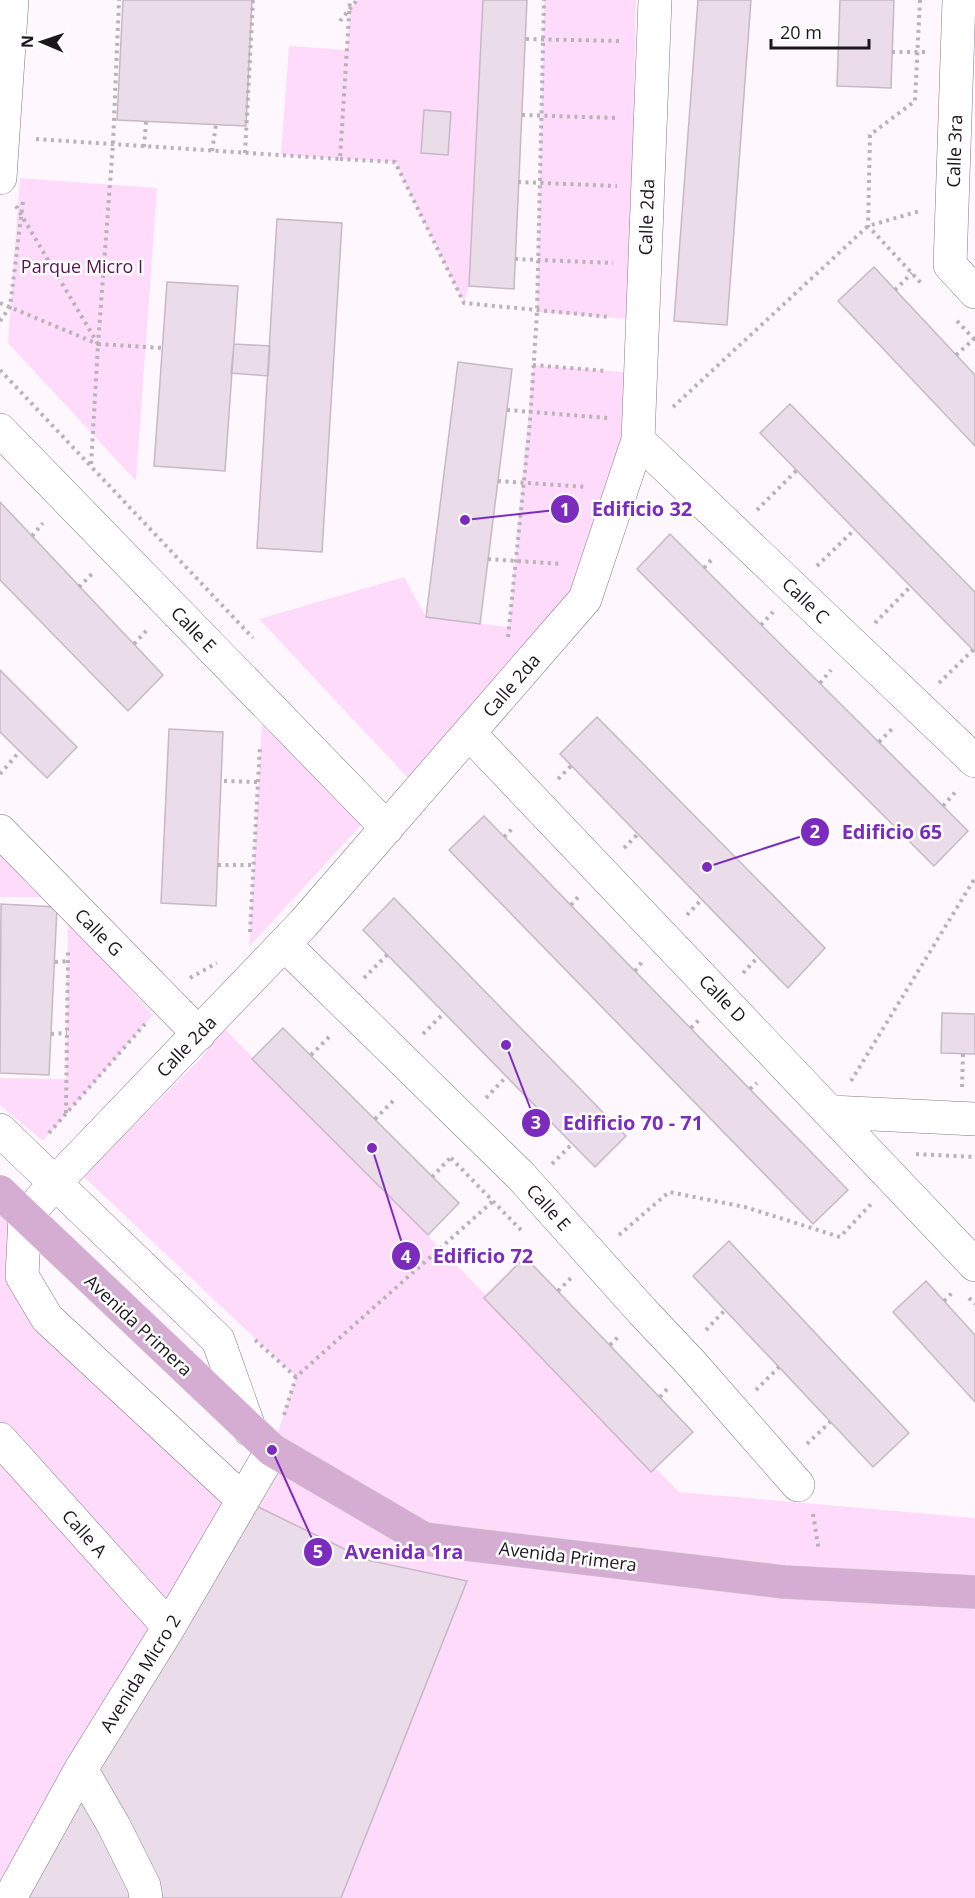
<svg xmlns="http://www.w3.org/2000/svg" width="975" height="1898" viewBox="0 0 975 1898" font-family="'Open Sans',sans-serif">
<rect width="100%" height="100%" fill="#fef8fe"/>
<path fill="#fedbfa" d="M 357,0 L 483,0 L 469,286 L 464,303 L 395,162 L 281,155 L 289,46 L 347,50 L 350,9 Z
M 544,0 L 636,0 L 629,319 L 537,312 Z
M 20,178 L 157,188 L 136,481 L 8,343 Z
M 533,365 L 624,372 L 621,439 L 570,591 L 469,719 L 408,778 L 259,619 L 404,577 L 426,617 L 509,627 Z
M 262,723 L 361,825 L 249,947 Z
M 0,854 L 40,897 L 0,897 Z
M 68,917 L 153,1015 L 43,1141 L 0,1105 L 0,1078 L 66,1079 Z
M 223,1027 L 679,1492 L 975,1518 L 975,1898 L 0,1898 L 0,1192 L 25,1217 L 22,1276 L 242,1498 L 272,1450 L 296,1377 L 83,1176 L 202,1057 Z"/>
<path fill="#ebdce9" stroke="#c6b8c4" stroke-width="1.5" d="M 123,0 L 252,0 L 246,126 L 117,120 Z
M 483,0 L 527,0 L 514,289 L 469,286 Z
M 698,0 L 751,0 L 727,325 L 674,321 Z
M 840,0 L 894,0 L 891,88 L 837,86 Z
M 424,110 L 451,112 L 448,155 L 421,153 Z
M 277,219 L 342,223 L 322,552 L 257,548 Z
M 874,267 L 975,375 L 975,446 L 838,301 Z
M 167,282 L 238,286 L 225,471 L 154,466 Z
M 234,344 L 270,346 L 268,376 L 231,373 Z
M 458,362 L 512,369 L 480,624 L 426,617 Z
M 790,404 L 975,592 L 975,652 L 760,433 Z
M 0,502 L 163,675 L 128,711 L 0,580 Z
M 670,534 L 968,831 L 934,866 L 637,569 Z
M 0,670 L 77,747 L 47,778 L 0,732 Z
M 597,717 L 825,948 L 788,988 L 560,754 Z
M 169,729 L 223,732 L 216,906 L 161,903 Z
M 484,816 L 848,1190 L 813,1224 L 449,850 Z
M 394,898 L 626,1136 L 595,1167 L 363,930 Z
M 1,904 L 57,907 L 49,1075 L 0,1073 Z
M 942,1013 L 975,1014 L 975,1054 L 941,1053 Z
M 283,1028 L 459,1203 L 428,1235 L 252,1059 Z
M 729,1241 L 909,1433 L 873,1467 L 693,1276 Z
M 525,1257 L 693,1432 L 651,1472 L 484,1298 Z
M 926,1281 L 975,1335 L 975,1402 L 893,1312 Z
M 242,1499 L 367,1560 L 467,1581 L 341,1898 L 12,1898 Z"/>
<g fill="none" stroke-linecap="round" stroke-linejoin="round">
<defs>
<path id="minor" d="M 959,0 L 950,265 L 975,292
M 0,178 L 12,0
M 0,430 L 387,828
M 638,440 L 975,761
M 469,733 L 975,1265
M 0,831 L 199,1034
M 284,944 L 521,1176 L 642,1311 L 692,1364 L 798,1485
M 831,1112 L 975,1119
M 0,1130 L 218,1340 L 250,1430
M 0,1439 L 169,1627
M 242,1499 L 47,1318 L 22,1276 L 25,1217 L 69,1168 L 303,924 L 585,599 L 638,440 L 655,0
M 81,1769 L 114,1826 L 144,1886 L 146,1898
M 10,1898 L 81,1769 L 169,1627 L 272,1450"/>
<path id="major" d="M 0,1192 L 272,1450 L 424,1539 L 784,1582 L 975,1592"/>
</defs>
<use href="#minor" stroke="#857883" stroke-width="34"/>
<use href="#major" stroke="#d6d5d6" stroke-width="34"/>
<path stroke="#b9b3b9" stroke-width="4" stroke-dasharray="3 4.5" stroke-linecap="butt" d="M 920,0 L 915,101 L 870,135 L 868,226 L 921,283
M 340,21 L 357,0
M 526,39 L 621,41
M 892,52 L 926,52
M 522,115 L 617,118
M 36,139 L 340,159 L 350,0
M 144,147 L 146,122
M 212,151 L 216,125
M 245,153 L 253,0
M 340,159 L 395,162 L 464,303 L 610,317
M 518,182 L 617,186
M 16,206 L 98,344 L 91,466
M 515,259 L 613,263
M 895,290 L 912,273
M 0,303 L 98,344 L 113,144 L 119,0
M 0,321 L 10,307 L 23,201
M 957,321 L 975,340
M 98,344 L 163,348
M 956,355 L 974,339
M 533,365 L 607,371
M 0,370 L 253,638
M 673,407 L 868,226 L 920,211
M 507,410 L 608,418
M 498,481 L 587,487
M 757,510 L 797,470
M 32,536 L 43,523
M 488,559 L 562,564
M 817,566 L 854,530
M 704,568 L 713,558
M 79,587 L 94,572
M 875,623 L 910,587
M 761,625 L 773,612
M 508,637 L 530,422 L 537,312 L 544,0
M 134,644 L 147,630
M 820,683 L 831,670
M 939,683 L 973,650
M 879,742 L 893,728
M 0,774 L 20,751
M 558,779 L 571,766
M 224,781 L 258,782
M 943,806 L 958,789
M 504,837 L 514,827
M 624,848 L 638,834
M 218,865 L 253,865
M 571,905 L 578,897
M 687,915 L 701,900
M 250,932 L 260,745
M 55,962 L 68,961
M 635,971 L 642,962
M 743,973 L 758,957
M 190,978 L 217,963
M 364,978 L 387,955
M 691,1028 L 699,1020
M 51,1034 L 67,1033
M 423,1034 L 444,1013
M 311,1055 L 332,1034
M 851,1081 L 975,878
M 962,1087 L 963,1054
M 750,1089 L 757,1083
M 486,1098 L 506,1077
M 66,1113 L 68,950
M 375,1119 L 395,1099
M 49,1133 L 145,1024
M 916,1154 L 975,1157
M 451,1158 L 521,1230
M 552,1164 L 572,1144
M 432,1177 L 452,1156
M 619,1235 L 669,1192 L 745,1207 L 840,1237 L 872,1203
M 558,1291 L 571,1278
M 969,1298 L 975,1304
M 944,1301 L 954,1291
M 706,1330 L 725,1310
M 255,1340 L 296,1377
M 610,1345 L 619,1336
M 756,1390 L 779,1367
M 660,1397 L 668,1388
M 284,1415 L 296,1377 L 493,1201
M 807,1444 L 830,1422
M 813,1514 L 819,1551"/>
<use href="#minor" stroke="#fff" stroke-width="33"/>
<use href="#major" stroke="#d5add2" stroke-width="33"/>
</g>
<g text-anchor="middle" dominant-baseline="central" stroke-width="5" stroke-linejoin="round" paint-order="stroke">
<g font-size="18" fill="#1c171c" stroke="#fff">
<text transform="translate(954 151) rotate(-88)">Calle 3ra</text>
<text transform="translate(646 217) rotate(-88)">Calle 2da</text>
<text transform="translate(806 600) rotate(44)">Calle C</text>
<text transform="translate(194 629) rotate(46)">Calle E</text>
<text transform="translate(511 685) rotate(-49)">Calle 2da</text>
<text transform="translate(99 932) rotate(45)">Calle G</text>
<text transform="translate(723 998) rotate(46)">Calle D</text>
<text transform="translate(186 1046) rotate(-46)">Calle 2da</text>
<text transform="translate(549 1207) rotate(48)">Calle E</text>
<text transform="translate(139 1325) rotate(43)">Avenida Primera</text>
<text transform="translate(85 1533) rotate(48)">Calle A</text>
<text transform="translate(568 1556) rotate(7)">Avenida Primera</text>
<text transform="translate(140 1673) rotate(-58)">Avenida Micro 2</text>
</g>
<g font-size="18" fill="#561453" stroke="#fff">
<text x="82" y="266">Parque Micro I</text>
</g>
</g>
<path fill="none" stroke="#7b2cbf" stroke-width="2" d="M465 520L565 509M707 867L815 832M506 1045L536 1123M372 1148L406 1256M272 1450L318 1552"/>
<g fill="#7b2cbf" stroke="#fff" stroke-width="2">
<circle cx="465" cy="520" r="6"/>
<circle cx="707" cy="867" r="6"/>
<circle cx="506" cy="1045" r="6"/>
<circle cx="372" cy="1148" r="6"/>
<circle cx="272" cy="1450" r="6"/>
<circle cx="565" cy="509" r="15"/>
<circle cx="815" cy="832" r="15"/>
<circle cx="536" cy="1123" r="15"/>
<circle cx="406" cy="1256" r="15"/>
<circle cx="318" cy="1552" r="15"/>
</g>
<g font-size="18" text-anchor="middle" font-weight="bold" fill="#fff">
<text x="565" y="516">1</text>
<text x="815" y="838">2</text>
<text x="536" y="1129">3</text>
<text x="406" y="1263">4</text>
<text x="318" y="1558">5</text>
</g>
<g font-size="20" text-anchor="middle" font-weight="bold" fill="#7b2cbf" stroke="#fff" stroke-width="5" stroke-linejoin="round" paint-order="stroke">
<text x="642" y="516">Edificio 32</text>
<text x="892" y="839">Edificio 65</text>
<text x="633" y="1130">Edificio 70 - 71</text>
<text x="483" y="1263">Edificio 72</text>
<text x="404" y="1559">Avenida 1ra</text>
</g>
<g transform="translate(42 42) rotate(272)" stroke="#ffffff" stroke-width="4.5" paint-order="stroke">
<path d="M0-4.5L10 22L0 15L-10 22Z" fill="#1c171c"/>
<text y="-9" font-size="16" font-weight="bold" text-anchor="middle" fill="#1c171c">N</text>
</g>
<path d="M771 39v9h98v-9" fill="none" stroke="#1c171c" stroke-width="3"/>
<text x="780" y="39" font-size="18" fill="#1c171c" stroke="#ffffff" stroke-width="4.5" paint-order="stroke">20 m</text>
</svg>
